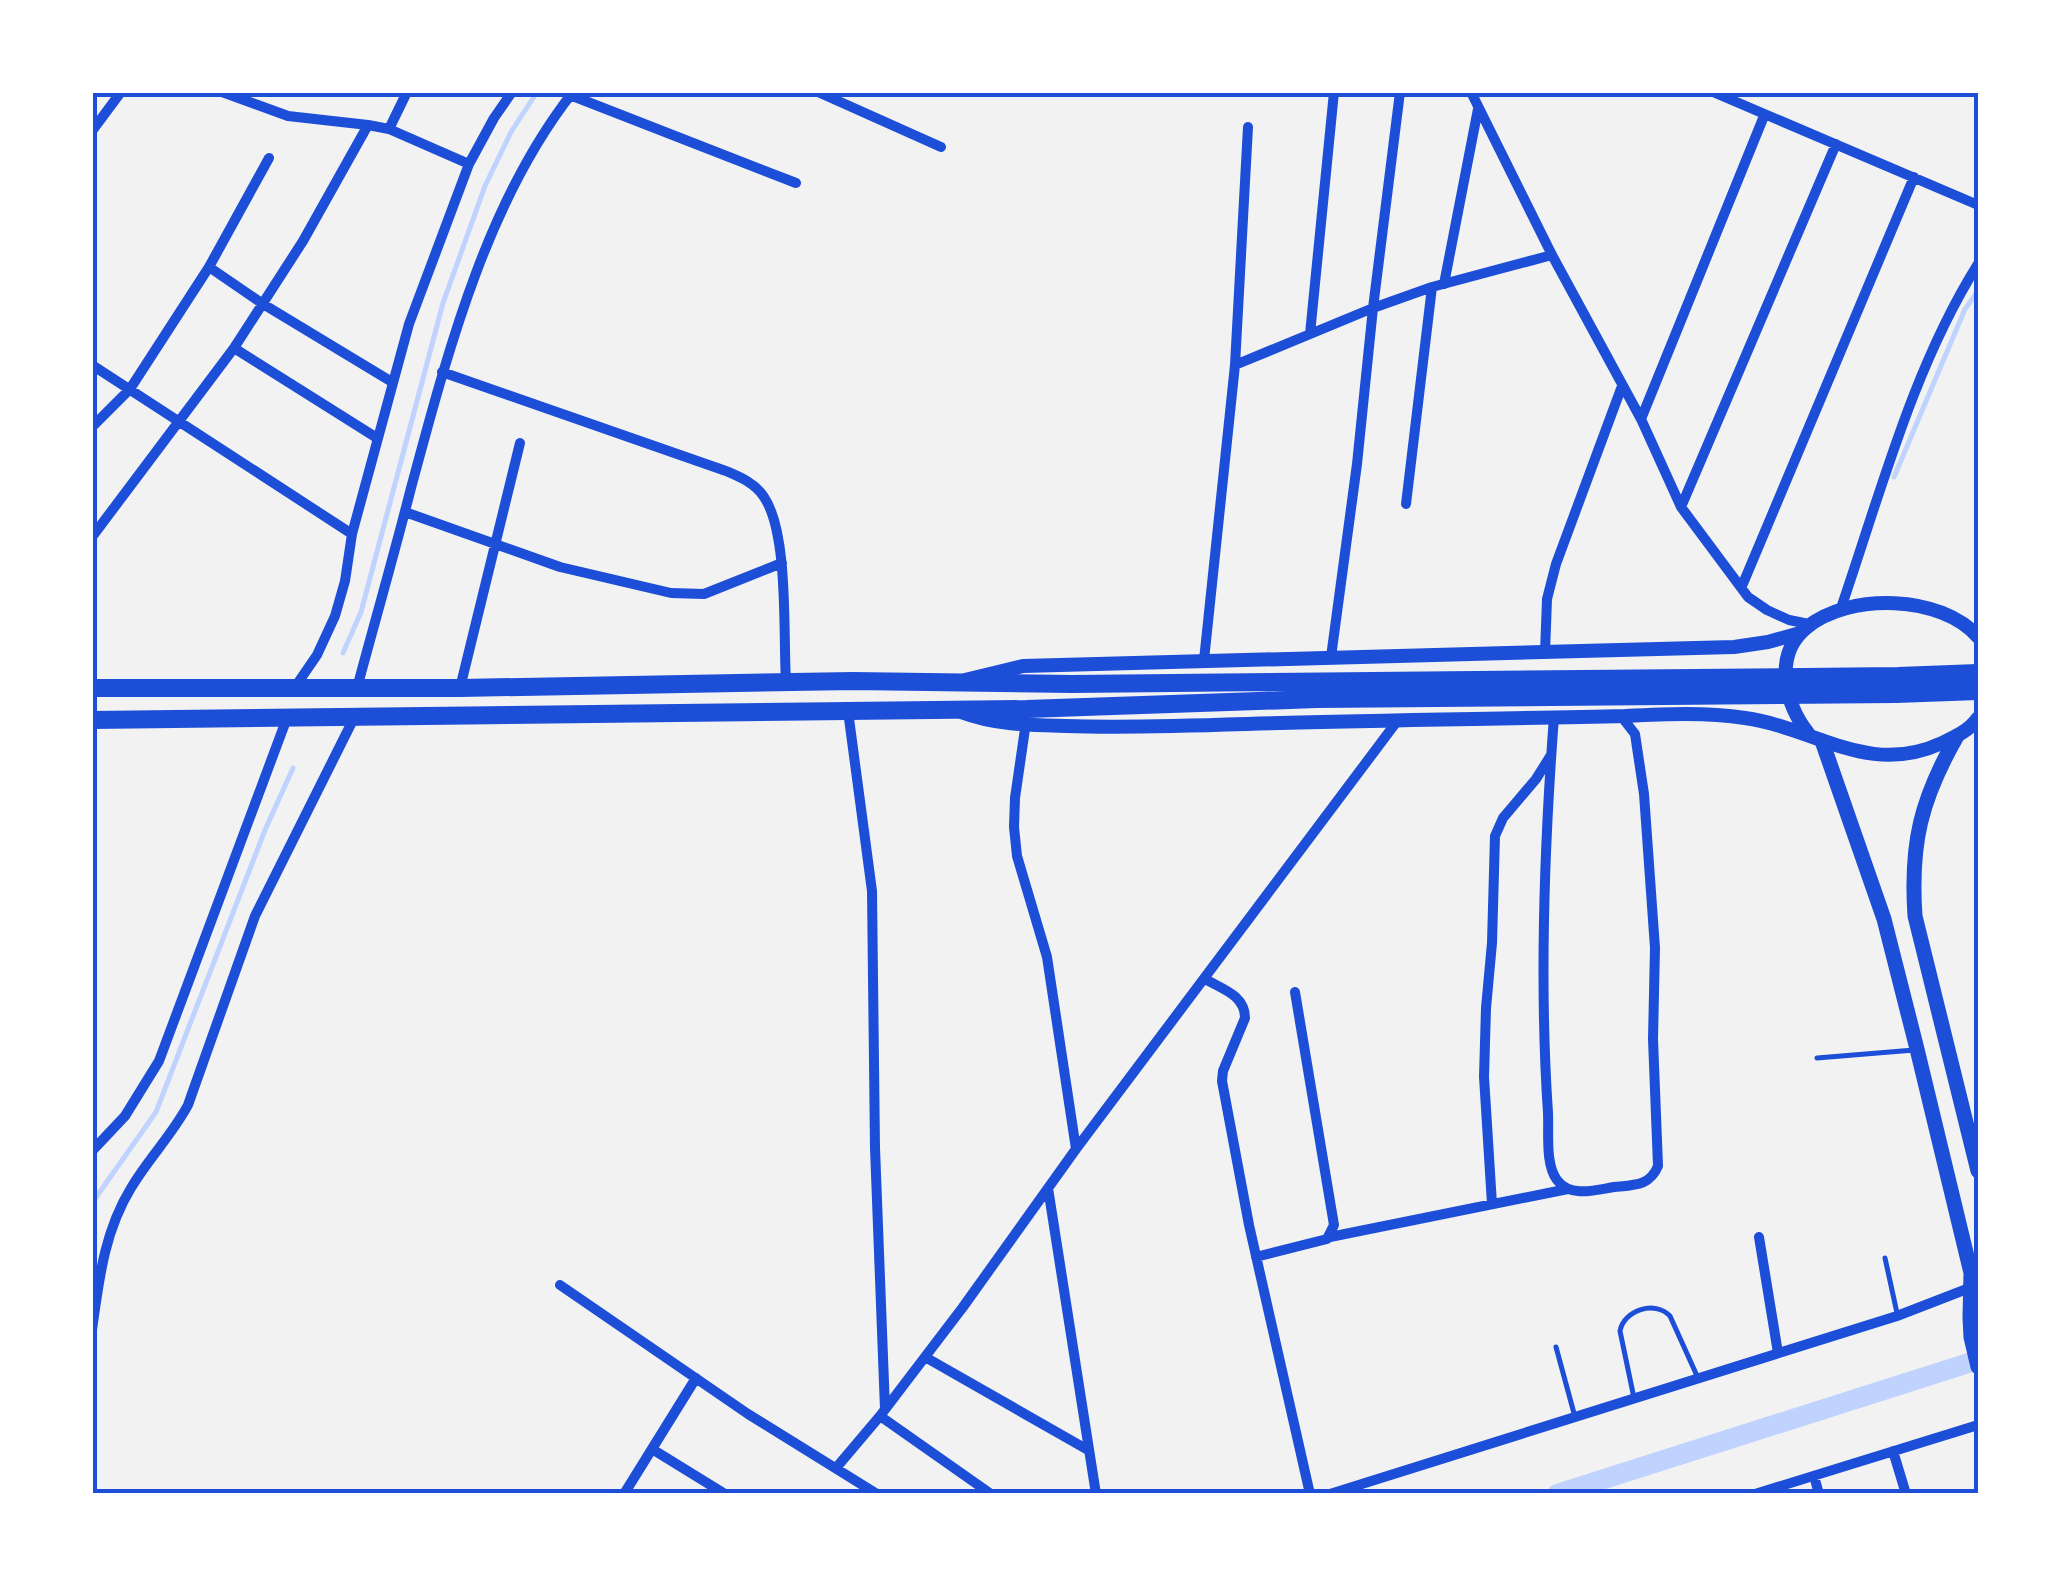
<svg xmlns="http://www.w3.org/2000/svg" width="2071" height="1586" viewBox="0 0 2071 1586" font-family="Lora,serif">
<rect width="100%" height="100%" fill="#f2f2f2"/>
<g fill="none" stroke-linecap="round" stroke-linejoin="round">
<path stroke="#bfd3fe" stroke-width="5" d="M 1894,477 L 1965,309 L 1978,291
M 343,653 L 361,612 L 443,303 L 485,186 L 511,132 L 537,92
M 92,1203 L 156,1112 L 265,830 L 293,768"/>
<path stroke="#bfd3fe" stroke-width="20" d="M 1557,1494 L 1978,1360"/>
<path stroke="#1d4ed8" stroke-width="5" d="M 1817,1058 L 1914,1050
M 1885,1258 L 1897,1313
M 1556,1347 L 1575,1417
M 1634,1398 L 1620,1331 C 1624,1310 1655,1300 1670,1316 L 1698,1378"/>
<path stroke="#1d4ed8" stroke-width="10" d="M 222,92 L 288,116 L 368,125
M 818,92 L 941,147
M 1471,92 L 1552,255 L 1641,419 L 1681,507 L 1748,597 L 1767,610 L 1789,620 L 1809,624
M 1713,92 L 1978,205
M 570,95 L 796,183
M 389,129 L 407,92
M 92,131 L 121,92
M 269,158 L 209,267 L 263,304 L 392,382
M 1444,284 L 1478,109
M 1310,334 L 1334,92
M 234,348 L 377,438
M 92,365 L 352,534
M 1235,365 L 1373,308 L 1432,287 L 1552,255
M 442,372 L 726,471 C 740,477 755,483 764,497 C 789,534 783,634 786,682
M 1641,419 L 1764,116
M 92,427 L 130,389 L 209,267
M 1406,504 L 1432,287
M 1681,507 L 1836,144
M 405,512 L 560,567 L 671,593 L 704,594 L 782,563
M 92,537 L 234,348 L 303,241 L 368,125 L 389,129 L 469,164
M 1742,586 L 1914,177
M 1840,611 C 1880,495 1913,367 1978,264
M 1545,653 L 1547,599 L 1556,564 L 1622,386
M 1331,657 L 1357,464 L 1373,308 L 1400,92
M 1204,660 L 1235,365 L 1248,127
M 295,687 L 317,655 L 335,616 L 345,581 L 352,534 L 409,324 L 469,164 L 494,118 L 512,92
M 357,688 C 375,621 394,555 411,488 C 447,355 486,202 573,92
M 460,688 L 520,443
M 848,711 L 872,891 L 875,1148 L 885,1409
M 1554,717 C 1544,849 1539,981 1548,1113 C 1549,1133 1545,1164 1557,1180 C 1570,1198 1596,1190 1614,1187 C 1634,1185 1650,1186 1658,1166 L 1653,1039 L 1655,948 L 1644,794 L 1635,734 L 1621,716
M 1026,722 L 1015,798 L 1014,827 L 1017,856 L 1047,957 L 1076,1149
M 1205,979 C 1222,989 1245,995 1245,1018 L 1223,1071 L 1222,1081 L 1249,1225 L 1310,1494
M 92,1151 L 125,1116 L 159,1061 L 287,718
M 1048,1188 L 1096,1494
M 1492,1204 L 1484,1077 L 1486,1008 L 1492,943 L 1495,836 L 1503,818 L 1536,779 L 1551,755
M 1330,1237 L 1568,1189
M 1759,1237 L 1778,1353
M 1256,1257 L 1327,1239 L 1334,1225 L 1295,992
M 560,1285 L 748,1414 L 877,1494
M 92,1330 C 99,1280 104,1232 131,1188 C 148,1159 172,1135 188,1105 L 255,916 L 355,716
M 925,1357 L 1088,1450
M 880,1416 L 963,1307 L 1076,1149 L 1398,720
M 652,1449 L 725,1494
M 1893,1451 L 1906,1494
M 836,1468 L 880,1416 L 991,1494
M 1814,1476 L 1819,1494
M 624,1494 L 696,1378
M 1330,1494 L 1897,1316 L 1972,1287
M 1755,1494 L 1978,1425"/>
<path stroke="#1d4ed8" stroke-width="14" d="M 965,680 L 1023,666 L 1734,647 L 1768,642 L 1800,633
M 961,712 C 995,725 1030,725 1066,726 C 1126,728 1186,726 1247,724 C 1373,720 1499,719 1625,716 C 1665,714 1706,712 1745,718 C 1816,728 1868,777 1942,743 C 1955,737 1970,730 1978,718
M 1808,733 C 1785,705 1773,655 1806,628 C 1849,592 1942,595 1978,637"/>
<path stroke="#1d4ed8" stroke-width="15" d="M 1957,736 C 1921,799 1910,843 1915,916 L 1978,1171
M 1822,741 L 1884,919 L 1917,1049 L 1971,1273 L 1970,1318 L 1971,1337 L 1978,1367"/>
<path stroke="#1d4ed8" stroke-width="18" d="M 92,688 L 460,688 L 853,681 L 1072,684 L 1898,676 L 1978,673
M 92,720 L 1027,709 L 1317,699 L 1896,694 L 1978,691"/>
</g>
<rect width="2071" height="1586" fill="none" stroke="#ffffff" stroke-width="190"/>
<rect x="95" y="95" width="1881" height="1396" fill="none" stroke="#1d4ed8" stroke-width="4"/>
</svg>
